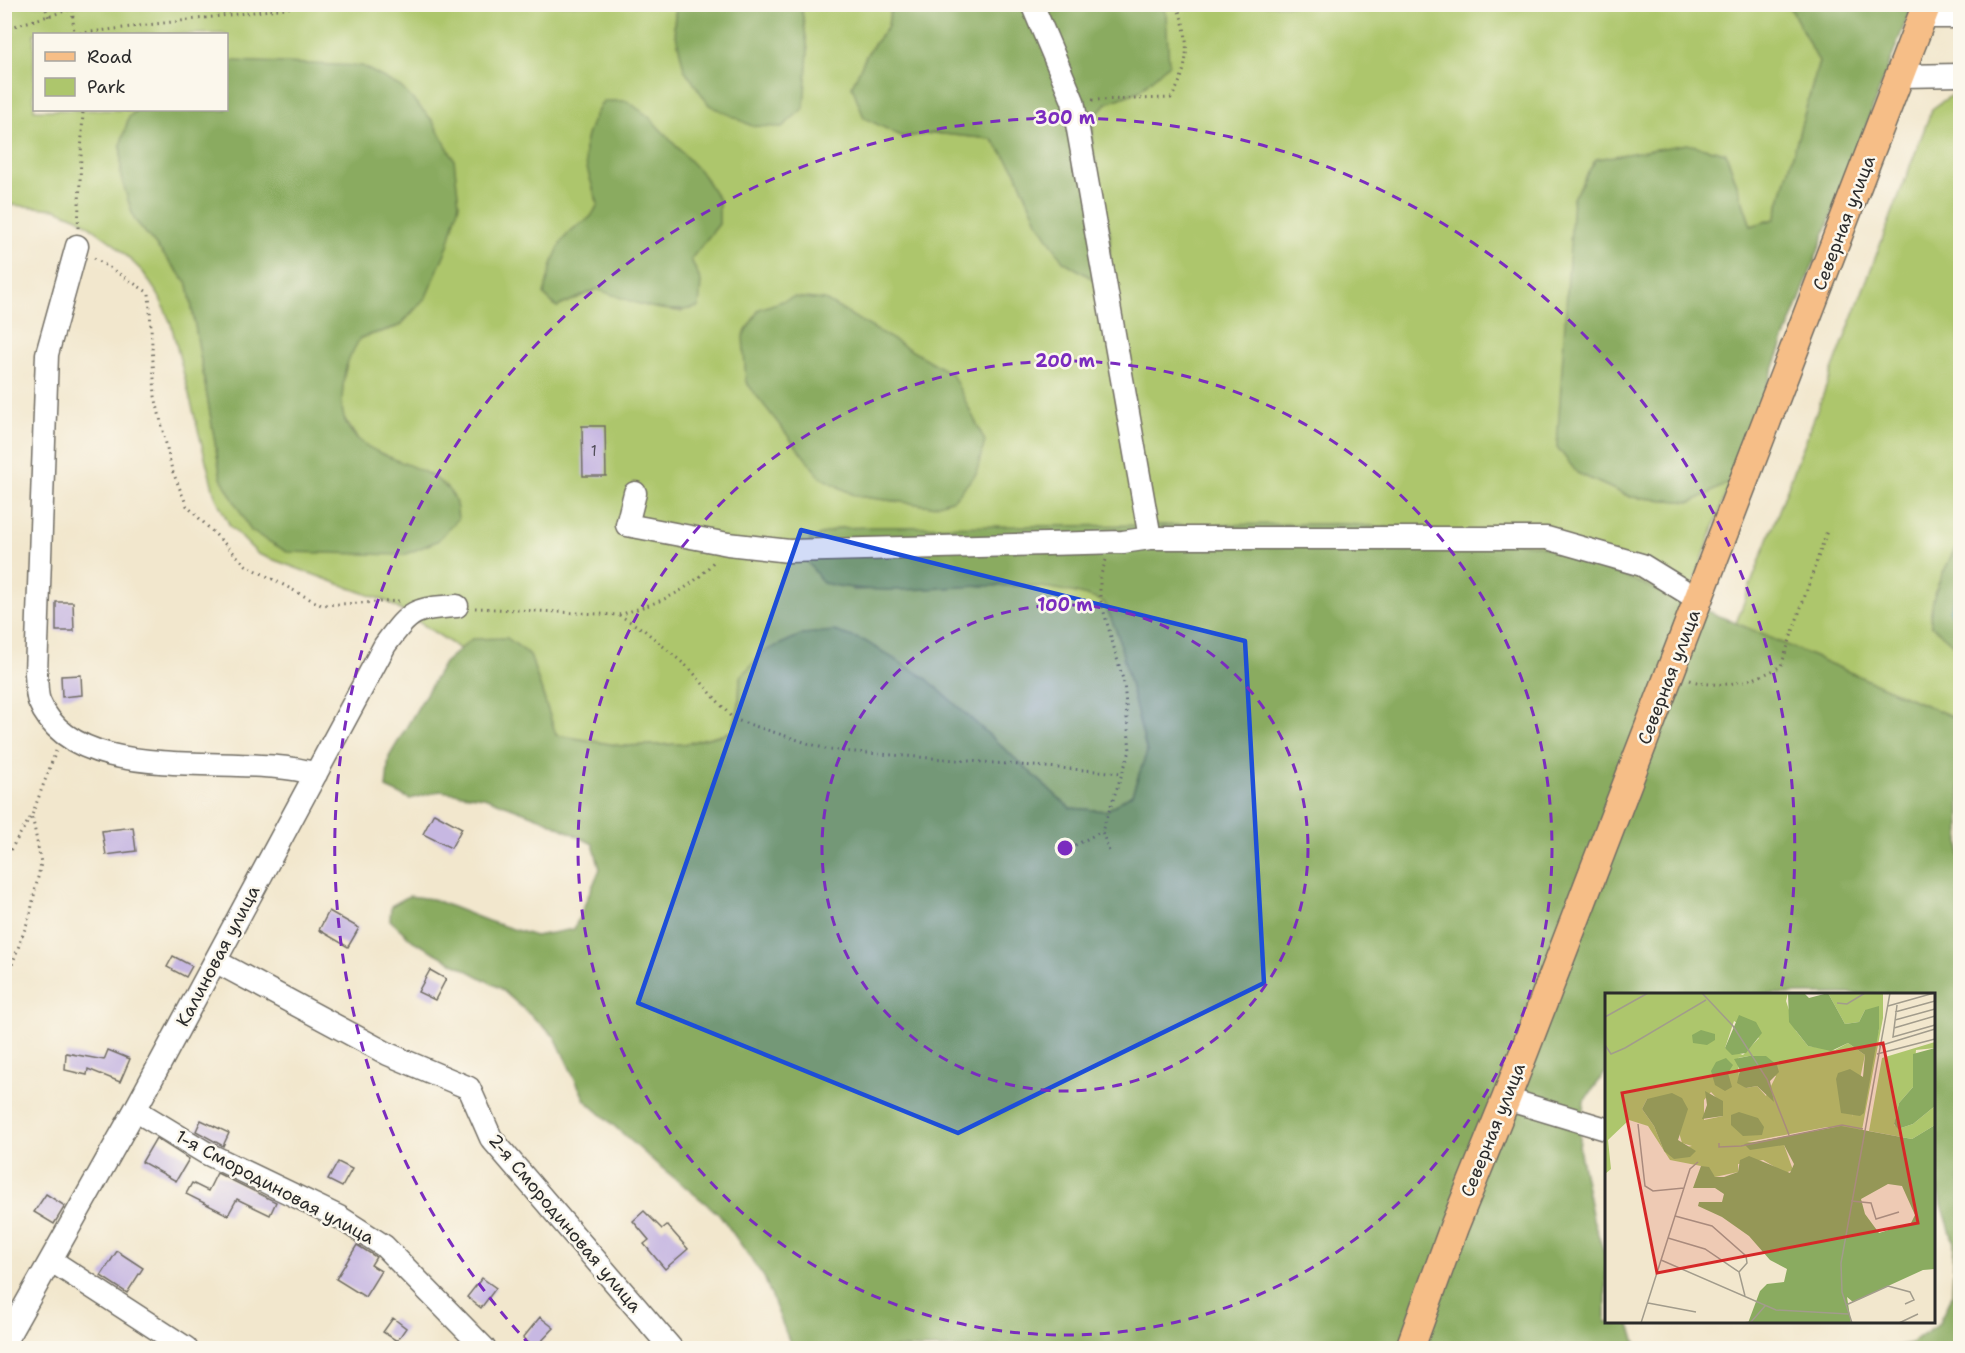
<svg xmlns="http://www.w3.org/2000/svg" width="1965" height="1353" viewBox="0 0 1965 1353" font-family="'Shantell Sans',sans-serif">
<rect width="100%" height="100%" fill="#fbf7ec"/>
<filter id="ink" filterUnits="userSpaceOnUse"><feTurbulence type="fractalNoise" baseFrequency=".0167" numOctaves="2"/><feDisplacementMap in="SourceGraphic" scale="12" xChannelSelector="R" yChannelSelector="G"/><feConvolveMatrix kernelMatrix="1 2 1 2 8 2 1 2 1" color-interpolation-filters="sRGB"/></filter>
<filter id="wash" filterUnits="userSpaceOnUse"><feTurbulence type="fractalNoise" baseFrequency=".008" numOctaves="4" result="noise"/><feDisplacementMap in="SourceGraphic" scale="24" xChannelSelector="R" yChannelSelector="G"/><feGaussianBlur stdDeviation="1.35" result="paint"/><feColorMatrix in="noise" values="0 0 0 0 0 0 0 0 0 0 0 0 0 0 0 0 0 1.4 0 .05"/><feComposite in="paint" operator="in"/></filter>
<g filter="url(#wash)">
<rect width="100%" height="100%" fill="#f2e7cd"/>
<path fill="#adc66c" stroke="#6c784c" stroke-width="1.5" fill-rule="evenodd" d="M 5,5 L 676,5 L 674,27 L 808,51 L 801,5 L 891,5 L 888,26 L 867,54 L 903,137 L 934,133 L 992,139 L 1015,170 L 1037,221 L 1109,269 L 1110,233 L 1092,147 L 1093,119 L 1107,103 L 1139,91 L 1166,14 L 1161,5 L 1789,5 L 1819,62 L 1775,219 L 1751,226 L 1726,153 L 1577,473 L 1630,497 L 1692,502 L 1730,482 L 1687,602 L 1441,532 L 1345,524 L 839,528 L 852,590 C 932,587 1029,572 1104,601 L 1118,635 L 1147,753 L 1132,794 L 1107,811 L 1070,808 L 927,679 L 803,634 L 765,651 L 740,677 L 739,705 L 733,731 L 684,744 L 622,746 L 556,735 L 530,655 L 472,639 L 460,649 L 388,602 L 258,554 L 230,526 L 215,496 L 171,324 L 159,296 L 143,272 L 114,244 L 78,218 L 56,209 L 12,205 L 5,211 ZM 34,34 L 226,34 L 227,62 L 231,61 L 426,297 L 400,326 L 360,338 L 344,366 L 341,413 L 362,446 L 431,475 L 221,478 L 188,284 L 134,219 L 121,177 L 121,143 L 129,117 L 137,110 L 34,110 ZM 648,116 L 719,224 L 690,259 L 701,282 L 682,312 L 643,305 L 597,289 L 557,307 L 544,295 L 571,230 L 590,220 L 598,204 L 592,186 ZM 820,477 L 932,506 L 856,496 Z
M 1960,93 L 1960,538 L 1934,593 L 1953,644 L 1960,644 L 1960,720 L 1736,623 L 1932,109 L 1950,96 Z"/>
<path fill="#8aab60" stroke="#5a6b46" stroke-width="1.5" d="M 1161,4 L 1166,14 L 1169,64 L 1139,91 L 1107,103 L 1093,119 L 1092,147 L 1110,233 L 1109,269 L 1093,279 L 1063,261 L 1037,221 L 1015,170 L 992,139 L 934,133 L 903,137 L 864,118 L 852,86 L 867,54 L 888,26 L 891,5 Z
M 676,5 L 801,5 L 808,51 L 804,108 L 782,127 L 752,126 L 709,105 L 684,69 L 674,27 Z
M 1789,5 L 1912,5 L 1730,482 L 1692,502 L 1631,497 L 1577,473 L 1557,447 L 1573,198 L 1596,159 L 1687,144 L 1726,153 L 1751,226 L 1775,219 L 1819,62 Z
M 231,61 L 362,66 L 401,87 L 432,120 L 454,159 L 459,204 L 448,246 L 426,297 L 399,326 L 360,338 C 345,365 344,368 342,399 C 339,464 426,453 453,496 C 457,502 457,512 458,519 L 437,541 L 404,555 L 287,552 L 251,531 L 221,478 L 188,284 L 134,219 L 121,177 L 121,143 L 129,117 L 137,110 L 226,110 L 227,62 Z
M 603,101 L 627,101 L 648,116 L 704,176 L 719,200 L 719,224 L 691,259 L 701,282 L 699,307 C 666,317 629,301 597,289 L 557,307 L 544,295 C 549,274 555,244 572,230 C 587,217 588,225 598,204 C 583,156 576,147 603,101 Z
M 794,297 L 825,300 L 952,374 L 985,441 L 976,474 L 954,499 L 932,506 L 856,496 L 820,477 L 746,382 L 743,336 L 759,309 Z
M 1345,524 L 1441,532 L 1542,546 L 1579,558 L 1687,602 L 1960,720 L 1960,1348 L 1889,1348 L 1911,1343 L 1938,1325 L 1952,1294 L 1954,1243 L 1934,1179 L 1934,994 L 1606,994 L 1606,1072 L 1584,1101 L 1579,1148 L 1593,1219 L 1606,1258 L 1606,1322 L 1629,1322 L 1638,1348 L 792,1348 L 764,1277 L 720,1215 L 657,1164 L 585,1100 L 555,1037 L 500,988 L 413,941 L 390,920 L 391,906 L 409,896 L 432,899 L 488,921 L 535,936 L 574,929 L 600,869 L 593,844 L 545,820 L 484,797 L 440,791 L 410,799 L 386,788 L 389,757 L 444,663 L 472,639 L 507,638 L 530,655 L 556,735 L 622,746 L 684,744 L 733,732 L 739,705 L 740,677 L 765,651 L 803,634 L 834,631 L 865,641 L 927,679 L 1070,808 L 1106,811 L 1132,794 L 1147,752 L 1118,635 L 1104,602 C 1011,565 916,605 823,583 L 807,561 L 810,539 L 839,528 L 874,527 Z
M 1960,538 L 1960,585 L 1949,611 L 1956,624 L 1960,626 L 1960,644 L 1953,644 L 1931,625 C 1928,594 1948,565 1960,538 Z"/>
<path fill="#4cb9c6" stroke="#3c7278" stroke-width="1.5" d="M 1960,585 L 1960,626 L 1956,624 L 1949,611 Z"/>
<g id="blocks">
<path fill="#c7b8e2" d="M 582,426 L 605,426 L 606,476 L 583,476 Z
M 56,602 L 73,602 L 74,631 L 56,631 Z
M 81,675 L 82,695 L 62,697 L 61,676 Z
M 434,813 L 462,828 L 451,848 L 423,834 Z
M 133,827 L 136,851 L 106,855 L 102,831 Z
M 329,911 L 359,928 L 348,947 L 319,930 Z
M 173,956 L 192,966 L 186,977 L 167,967 Z
M 430,970 L 446,979 L 435,1000 L 418,992 Z
M 108,1050 L 130,1059 L 120,1082 L 88,1069 L 87,1075 L 65,1070 L 66,1053 L 104,1060 Z
M 201,1120 L 229,1133 L 223,1146 L 196,1131 Z
M 156,1138 L 189,1159 L 176,1181 L 142,1162 Z
M 338,1162 L 352,1169 L 342,1187 L 328,1180 Z
M 217,1173 L 276,1202 L 270,1215 L 237,1199 L 228,1215 L 186,1194 L 192,1183 L 208,1191 Z
M 46,1194 L 65,1206 L 54,1224 L 34,1212 Z
M 644,1211 L 662,1229 L 667,1225 L 688,1249 L 665,1269 L 644,1244 L 649,1240 L 633,1221 Z
M 357,1245 L 376,1257 L 371,1265 L 381,1271 L 365,1297 L 336,1279 Z
M 117,1251 L 143,1268 L 127,1293 L 101,1276 Z
M 482,1278 L 496,1288 L 481,1308 L 467,1297 Z
M 540,1317 L 554,1328 L 535,1348 L 523,1338 Z
M 393,1318 L 406,1328 L 397,1341 L 383,1332 Z"/>
</g>
</g>
<g filter="url(#ink)">
<use href="#blocks" fill-opacity="0" stroke="#716d64" stroke-width="1.5"/>
<g fill="none" stroke-linecap="round" stroke-linejoin="round">
<defs>
<path id="minor" d="M 1032,4 L 1073,101 L 1150,538
M 1922,17 L 1960,17
M 1901,76 L 1960,75
M 77,246 L 47,354 L 36,674 C 37,682 36,693 39,701 C 75,791 241,750 316,774
M 635,493 L 627,525 L 728,544 L 789,551 L 1123,542 L 1150,538 L 1547,538 L 1642,565 L 1699,600
M 215,961 L 388,1054 L 469,1088 L 491,1138 L 671,1348
M 1506,1099 L 1606,1129
M 135,1110 L 206,1153 L 339,1217 L 384,1246 L 484,1348
M 52,1261 L 186,1348
M 4,1343 L 135,1110 L 385,645 C 412,609 413,609 457,606"/>
<path id="major" d="M 1410,1348 L 1454,1227 L 1506,1099 L 1927,4"/>
</defs>
<use href="#minor" stroke="#716d64" stroke-width="25"/>
<use href="#major" stroke="#716d64" stroke-width="31"/>
<path stroke="#716d64" stroke-width="3" stroke-dasharray="1.5 4.5" stroke-linecap="butt" d="M 44,4 L 49,18
M 72,4 L 74,34
M 4,29 L 72,9
M 74,34 L 319,4
M 1092,100 L 1171,98 C 1190,69 1191,36 1176,4
M 78,228 L 83,110
M 94,258 L 149,293 L 155,396 L 172,470 L 187,506 L 246,565 L 321,605 L 399,601
M 1106,560 L 1100,577 L 1100,598 L 1124,683 L 1130,751 L 1102,831 L 1110,854
M 475,608 L 619,615 L 644,630 L 691,670 L 733,719 L 829,750 L 1122,773
M 619,615 C 661,601 686,595 715,560
M 1690,680 C 1720,690 1754,682 1781,666 L 1827,531
M 1070,848 L 1102,831
M 4,860 L 32,815 L 56,751
M 4,987 L 30,915 L 41,863 L 32,815
M 4,1288 L 11,1293"/>
<use href="#minor" stroke="#fff" stroke-width="22"/>
<use href="#major" stroke="#f6be87" stroke-width="28"/>
</g>
</g>
<path fill="#1d4ed8" fill-opacity="0.2" stroke="#1d4ed8" stroke-width="4.5" stroke-linejoin="round" d="M 801,530 L 1245,641 L 1264,983 L 958,1133 L 638,1003 Z"/>
<g fill="none" stroke="#7b2cbf" stroke-width="3" stroke-dasharray="10 8">
<circle cx="1065" cy="848" r="243"/>
<circle cx="1065" cy="848" r="487"/>
<path d="M531 1346A730 730 0 1 1 1780 994"/>
</g>
<g text-anchor="middle" dominant-baseline="central" stroke-width="5" stroke-linejoin="round" paint-order="stroke">
<g font-size="15" fill="#524e59">
<text x="594" y="451">1</text>
</g>
<g font-size="18" fill="#2b2b2b" stroke="#fbf7ec">
<text transform="translate(1844 223) rotate(-69)">Северная улица</text>
<text transform="translate(1669 677) rotate(-69)">Северная улица</text>
<text transform="translate(218 956) rotate(-62)">Калиновая улица</text>
<text transform="translate(1493 1130) rotate(-68)">Северная улица</text>
<text transform="translate(275 1187) rotate(28)">1-я Смородиновая улица</text>
<text transform="translate(565 1223) rotate(50)">2-я Смородиновая улица</text>
</g>
</g>
<g transform="translate(1605 993)">
<rect width="330" height="330" fill="#f2e7cd"/>
<path d="M 0,0 L 183,0 L 181,8 L 191,38 L 203,53 L 230,57 L 243,50 L 260,62 L 247,124 L 274,36 L 272,21 L 260,17 L 254,29 L 240,31 L 223,0 L 278,0 L 278,25 L 257,137 L 222,134 L 142,149 L 179,152 L 188,177 L 180,180 L 158,167 L 133,171 L 133,179 L 110,184 L 96,173 L 65,167 L 43,133 L 24,127 L 3,147 L 6,176 L 0,181 ZM 129,28 L 154,45 L 138,62 L 120,55 ZM 144,63 L 171,83 L 161,103 L 152,93 L 141,95 L 134,85 L 133,65 ZM 106,99 L 118,112 L 118,123 L 99,127 L 99,107 ZM 42,106 L 73,136 L 77,150 L 87,153 L 59,158 L 49,133 L 37,116 ZM 330,49 L 330,55 L 311,57 L 308,94 L 294,110 L 289,132 L 296,135 L 308,131 L 330,113 L 330,132 L 307,146 L 264,138 L 277,65 Z" fill="#adc66c" fill-rule="evenodd"/>
<path d="M 183,0 L 199,0 L 204,5 L 223,0 L 240,31 L 254,29 L 260,17 L 274,13 L 274,36 L 259,120 L 255,123 L 236,120 L 231,86 L 233,80 L 245,76 L 258,84 L 260,62 L 243,50 L 226,58 L 203,53 L 184,29 ZM 134,22 L 151,29 L 157,40 L 141,60 L 127,62 L 120,55 ZM 96,37 L 110,41 L 110,47 L 102,52 L 88,50 L 87,42 ZM 330,55 L 330,113 L 308,131 L 293,136 L 289,131 L 294,110 L 308,94 L 308,61 ZM 144,63 L 161,63 L 172,72 L 174,79 L 165,88 L 169,109 L 152,93 L 141,95 L 132,90 L 135,77 L 129,66 ZM 121,65 L 128,72 L 123,80 L 127,94 L 120,98 L 110,92 L 106,78 L 111,69 ZM 100,98 L 118,108 L 118,123 L 97,126 L 102,112 ZM 67,100 L 77,105 L 83,116 L 73,147 L 91,158 L 85,164 L 69,166 L 59,158 L 49,133 L 37,116 L 42,106 ZM 134,119 L 153,125 L 159,134 L 157,142 L 138,143 L 126,132 L 126,122 ZM 330,132 L 330,276 L 318,277 L 248,309 L 242,304 L 246,330 L 143,330 L 155,298 L 162,291 L 179,289 L 182,276 L 165,267 L 144,243 L 117,224 L 93,213 L 94,209 L 117,209 L 119,201 L 110,195 L 88,195 L 96,173 L 104,174 L 110,184 L 119,184 L 133,179 L 135,167 L 144,163 L 185,180 L 189,171 L 179,152 L 145,157 L 139,151 L 236,133 L 307,146 ZM 283,191 L 297,193 L 310,222 L 306,230 L 274,240 L 260,221 L 256,206 Z" fill="#8aab60" fill-rule="evenodd"/>
<path fill="none" stroke="#a29c8c" stroke-width="1.5" d="M 97,0 L 128,33 L 162,86 L 184,142M 232,10 L 242,11 L 260,0M 292,12 L 288,44 L 330,32M 283,13 L 329,0M 290,19 L 330,8M 0,24 L 43,0M 290,27 L 330,16M 289,35 L 330,23M 0,52 L 6,61 L 20,55 L 101,7M 274,53 L 330,36M 272,61 L 330,46M 33,131 L 40,193 L 48,198 L 79,195M 114,150 L 114,154 L 136,153 L 237,132 L 258,136M 246,208 L 266,210 L 271,226 L 294,219M 70,223 L 107,233 L 141,263 L 142,270 L 134,279M 63,245 L 100,256 L 134,279 L 140,303M 56,267 L 171,317 L 243,321M 43,310 L 91,319M 241,312 L 283,293 L 305,299 L 309,307 L 300,311M 36,330 L 85,176 L 93,169M 138,330 L 146,329 L 160,313M 247,330 L 237,299 L 236,270 L 285,0M 294,330 L 313,321"/>
<path fill="#d62828" fill-opacity="0.15" stroke="#d62828" stroke-width="3" d="M 278,50 L 313,230 L 52,280 L 17,100 Z"/>
<rect width="330" height="330" fill="none" stroke="#2b2b2b" stroke-width="3"/>
</g>
<circle cx="1065" cy="848" r="9" fill="#7b2cbf" stroke="#fbf7ec" stroke-width="3"/>
<g font-size="18" text-anchor="middle" font-weight="bold" fill="#7b2cbf" stroke="#fbf7ec" stroke-width="5" stroke-linejoin="round" paint-order="stroke">
<text x="1065" y="124">300 m</text>
<text x="1065" y="367">200 m</text>
<text x="1065" y="611">100 m</text>
</g>
<rect width="1965" height="1353" fill="none" stroke="#fbf7ec" stroke-width="24"/>
<rect x="33" y="33" width="195" height="78" fill="#fbf7ec" stroke="#a8a59f" stroke-width="1.5"/>
<rect x="45" y="52" width="30" height="9" fill="#f6be87" stroke="#a8a59f" stroke-width="1.5"/>
<text x="87" y="63" font-size="18" fill="#2b2b2b">Road</text>
<rect x="45" y="78" width="30" height="18" fill="#adc66c" stroke="#a8a59f" stroke-width="1.5"/>
<text x="87" y="93" font-size="18" fill="#2b2b2b">Park</text>
</svg>
